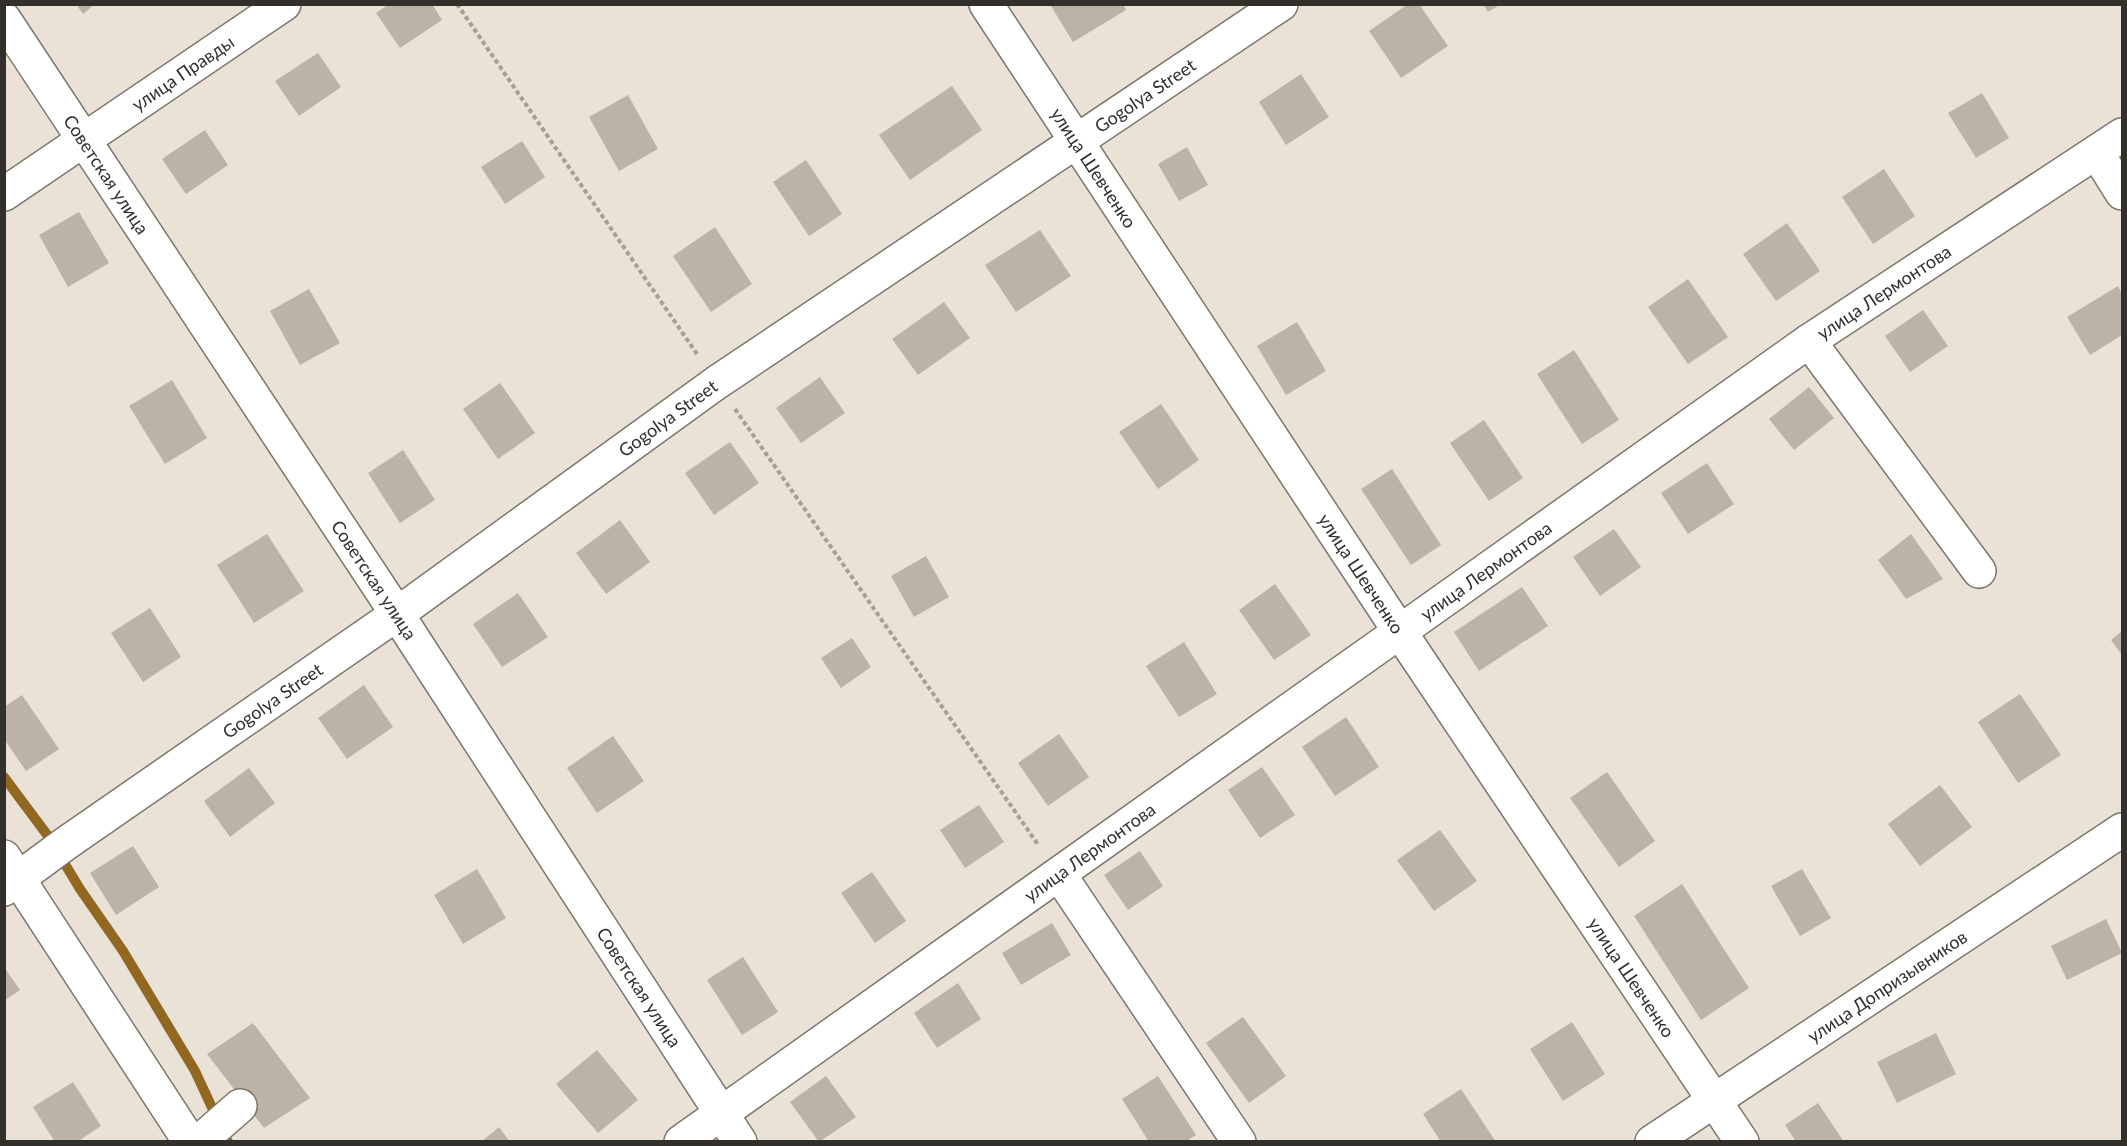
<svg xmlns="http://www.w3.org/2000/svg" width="2127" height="1146" viewBox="0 0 2127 1146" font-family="Lato,sans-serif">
<rect width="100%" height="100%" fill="#ebe2d7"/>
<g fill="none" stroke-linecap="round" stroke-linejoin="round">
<path stroke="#916821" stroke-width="10" d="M 4,777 L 48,836 L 80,889 L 123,951 L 195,1071 L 228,1142"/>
</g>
<path fill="#bbb3a7" d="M 76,4 L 95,4 L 83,14 Z
M 389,4 L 432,4 L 442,20 L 400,48 L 376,13 Z
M 1055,4 L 1123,4 L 1126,10 L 1073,42 L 1051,6 Z
M 1408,4 L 1419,4 L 1448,46 L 1401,78 L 1369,31 Z
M 1483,4 L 1501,4 L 1488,12 Z
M 318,53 L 341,87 L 299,116 L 275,81 Z
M 1301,74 L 1329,117 L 1286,145 L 1259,102 Z
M 952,86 L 982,130 L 910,180 L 879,135 Z
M 1982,93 L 2009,138 L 1976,158 L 1948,113 Z
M 628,95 L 658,149 L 619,171 L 589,117 Z
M 205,130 L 228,165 L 186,194 L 162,159 Z
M 522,141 L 545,177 L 505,204 L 481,167 Z
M 1187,147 L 1208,185 L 1179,201 L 1158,164 Z
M 806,160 L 842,214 L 809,236 L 773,182 Z
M 1884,169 L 1915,216 L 1873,244 L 1842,197 Z
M 79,212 L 109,263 L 68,287 L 39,235 Z
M 1787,223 L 1820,271 L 1776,301 L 1743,254 Z
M 715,227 L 752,284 L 711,312 L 673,256 Z
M 1040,230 L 1071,276 L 1016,312 L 985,265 Z
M 1688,279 L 1728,337 L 1688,364 L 1648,307 Z
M 2118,286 L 2122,294 L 2122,335 L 2090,355 L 2067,317 Z
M 309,289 L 340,343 L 300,365 L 270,311 Z
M 944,302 L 970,338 L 918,375 L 892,339 Z
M 1923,310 L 1948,346 L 1910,372 L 1885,336 Z
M 1297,322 L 1326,371 L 1286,395 L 1257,346 Z
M 1574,350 L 1619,420 L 1582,444 L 1537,374 Z
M 820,377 L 845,413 L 801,443 L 776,408 Z
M 172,380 L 207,438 L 165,464 L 129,406 Z
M 500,383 L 535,433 L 498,459 L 463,409 Z
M 1809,387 L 1834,418 L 1794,450 L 1769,419 Z
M 1161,404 L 1199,460 L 1158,489 L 1119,432 Z
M 1484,420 L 1523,478 L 1489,501 L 1450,443 Z
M 730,442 L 759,483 L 714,515 L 685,473 Z
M 403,450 L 435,500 L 400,523 L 368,473 Z
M 1707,463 L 1734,504 L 1688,534 L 1661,493 Z
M 1392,469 L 1441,545 L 1411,565 L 1361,489 Z
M 620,520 L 650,562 L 606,594 L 576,553 Z
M 1614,529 L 1641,567 L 1600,596 L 1573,557 Z
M 267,534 L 304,591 L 254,623 L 217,565 Z
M 1911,534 L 1943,579 L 1906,599 L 1878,560 Z
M 926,556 L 949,597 L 914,617 L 891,576 Z
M 1275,584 L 1311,635 L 1274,660 L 1239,610 Z
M 1522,587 L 1548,626 L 1479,671 L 1454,632 Z
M 518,593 L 548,637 L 502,667 L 473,624 Z
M 150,608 L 181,657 L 143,682 L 111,633 Z
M 2122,631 L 2122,655 L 2111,640 Z
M 852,638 L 871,667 L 841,688 L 821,658 Z
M 1184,642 L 1217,694 L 1179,717 L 1146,666 Z
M 364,685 L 393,727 L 347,759 L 318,718 Z
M 2020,694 L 2061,755 L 2018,783 L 1978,722 Z
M 22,695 L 59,749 L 26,771 L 4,739 L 4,707 Z
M 1346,717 L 1379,767 L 1335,796 L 1302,747 Z
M 1059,734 L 1089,777 L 1048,806 L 1018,763 Z
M 613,736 L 644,781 L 597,813 L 567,768 Z
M 1262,767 L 1295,815 L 1260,838 L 1228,790 Z
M 249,768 L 275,803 L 230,837 L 204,801 Z
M 1607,772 L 1655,841 L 1619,867 L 1570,798 Z
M 1940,785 L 1972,827 L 1920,866 L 1888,824 Z
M 979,805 L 1004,842 L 965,868 L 940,830 Z
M 1440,830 L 1477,881 L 1434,911 L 1397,860 Z
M 133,846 L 159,887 L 116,915 L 90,873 Z
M 1140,851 L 1163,886 L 1128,910 L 1104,875 Z
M 477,869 L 506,918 L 463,944 L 434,895 Z
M 1802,869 L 1831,918 L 1800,936 L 1771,886 Z
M 872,872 L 906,921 L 875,943 L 841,893 Z
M 1682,884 L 1749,988 L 1701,1020 L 1634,916 Z
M 2106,919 L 2122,953 L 2067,980 L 2051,946 Z
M 1052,923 L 1071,955 L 1021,985 L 1002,953 Z
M 743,957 L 778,1012 L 742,1035 L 707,980 Z
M 4,967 L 20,990 L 4,1001 Z
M 958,983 L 981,1019 L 937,1048 L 914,1013 Z
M 1243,1017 L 1286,1076 L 1249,1103 L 1206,1043 Z
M 1572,1022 L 1605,1074 L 1563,1101 L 1530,1049 Z
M 253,1023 L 310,1098 L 264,1128 L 207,1054 Z
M 1936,1033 L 1956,1074 L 1897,1103 L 1877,1062 Z
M 597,1050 L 638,1100 L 598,1133 L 556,1084 Z
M 826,1076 L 856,1117 L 819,1142 L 790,1102 Z
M 1158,1076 L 1196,1135 L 1185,1142 L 1149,1142 L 1122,1099 Z
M 73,1082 L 101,1126 L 77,1142 L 55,1142 L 33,1107 Z
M 1461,1089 L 1496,1142 L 1441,1142 L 1423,1114 Z
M 1818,1103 L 1844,1142 L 1796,1142 L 1785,1125 Z
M 499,1127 L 510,1142 L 481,1142 Z"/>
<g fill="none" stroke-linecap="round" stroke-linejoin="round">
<defs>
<g id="minor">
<path id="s1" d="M 986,4 L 1400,632 L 1742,1142"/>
<path id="s2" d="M 4,19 L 397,614 L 740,1142"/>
<path d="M 2097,153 L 2122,193"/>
<path id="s3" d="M 4,194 L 284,4"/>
<path d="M 1809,341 L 1979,571"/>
<path d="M 4,857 L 190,1142"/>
<path d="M 1059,874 L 1239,1142"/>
<path id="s4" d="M 4,889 L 65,844 L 397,614 L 716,383 L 1281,4"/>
<path d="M 199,1142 L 240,1106"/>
<path id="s5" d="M 681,1142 L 1809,341 L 2122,135"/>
<path id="s6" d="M 1652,1142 L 2122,830"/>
</g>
</defs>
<use href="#minor" stroke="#7d766b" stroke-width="36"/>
<path stroke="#a79f97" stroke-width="4" stroke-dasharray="4.5 3" stroke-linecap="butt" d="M 457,4 L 697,354
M 735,409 L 1039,846"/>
<use href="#minor" stroke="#fff" stroke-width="33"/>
</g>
<g text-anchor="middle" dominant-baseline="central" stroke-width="4.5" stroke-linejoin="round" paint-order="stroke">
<g font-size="18" fill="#332f2b" stroke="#f8f0e4">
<text stroke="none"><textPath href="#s3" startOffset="216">улица Правды</textPath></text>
<text stroke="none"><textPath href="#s4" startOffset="1390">Gogolya Street</textPath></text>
<text stroke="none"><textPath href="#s1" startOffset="196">улица Шевченко</textPath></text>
<text stroke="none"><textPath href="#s2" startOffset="186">Советская улица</textPath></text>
<text stroke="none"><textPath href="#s5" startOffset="1473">улица Лермонтова</textPath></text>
<text stroke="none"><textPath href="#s4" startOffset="814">Gogolya Street</textPath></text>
<text stroke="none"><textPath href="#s5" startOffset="987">улица Лермонтова</textPath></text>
<text stroke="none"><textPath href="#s1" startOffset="682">улица Шевченко</textPath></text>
<text stroke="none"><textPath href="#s2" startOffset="672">Советская улица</textPath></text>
<text stroke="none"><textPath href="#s4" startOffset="328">Gogolya Street</textPath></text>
<text stroke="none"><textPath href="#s5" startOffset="501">улица Лермонтова</textPath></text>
<text stroke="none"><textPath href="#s1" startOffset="1168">улица Шевченко</textPath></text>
<text stroke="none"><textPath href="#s6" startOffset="282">улица Допризывников</textPath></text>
<text stroke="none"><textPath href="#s2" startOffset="1158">Советская улица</textPath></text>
</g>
</g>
<rect width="2127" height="1146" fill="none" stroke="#332f2b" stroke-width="12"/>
</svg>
